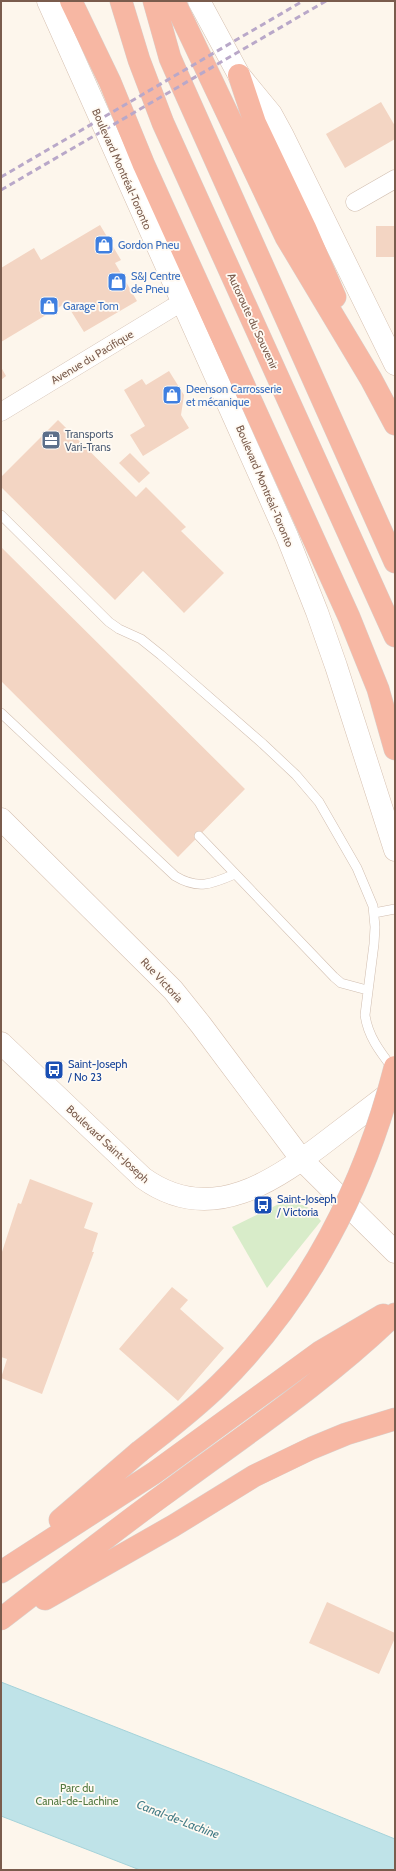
<svg xmlns="http://www.w3.org/2000/svg" width="396" height="1871" viewBox="0 0 396 1871" font-family="Cabin,sans-serif">
<rect width="100%" height="100%" fill="#fdf6ec"/>
<path fill="#d8ecc9" d="M 289,1199 L 311,1209 L 321,1221 L 267,1288 L 232,1227 Z"/>
<path fill="#bfe3e8" stroke="#a5d3da" d="M 1,1682 L 225,1770 L 395,1839 L 395,1870 L 140,1870 L 1,1816 Z"/>
<path fill="#f3d5c3" d="M 381,102 L 395,126 L 395,139 L 345,168 L 326,134 Z
M 100,225 L 121,260 L 115,263 L 137,301 L 84,332 L 66,303 L 1,342 L 1,268 L 34,248 L 41,260 Z
M 376,226 L 395,226 L 395,257 L 376,257 Z
M 1,367 L 6,376 L 1,380 Z
M 169,371 L 184,395 L 181,415 L 189,428 L 143,456 L 130,435 L 145,426 L 124,390 L 142,379 L 146,385 Z
M 58,420 L 136,497 L 146,487 L 186,527 L 181,531 L 224,573 L 184,613 L 143,571 L 115,600 L 1,487 L 1,477 Z
M 130,453 L 150,473 L 139,483 L 119,463 Z
M 1,547 L 245,789 L 178,857 L 1,681 Z
M 30,1179 L 93,1203 L 84,1228 L 98,1233 L 92,1252 L 94,1252 L 42,1394 L 1,1378 L 7,1359 L 1,1357 L 1,1255 L 18,1203 L 21,1204 Z
M 172,1287 L 188,1300 L 180,1309 L 224,1348 L 178,1401 L 119,1349 Z
M 327,1602 L 395,1633 L 395,1638 L 379,1674 L 309,1643 Z"/>
<g fill="none" stroke-linecap="round" stroke-linejoin="round">
<defs>
<path id="lane" d="M 1,515 L 109,622 L 119,629 L 141,639 L 161,655 L 263,744 L 296,775 L 319,802 L 357,868 L 373,906 L 375,927 L 374,944 L 365,1015 C 368,1037 381,1053 394,1070
M 1,713 L 175,876 C 198,890 212,884 235,874
M 199,836 L 334,977 L 341,983 L 367,990
M 374,913 L 395,909"/>
<path id="street" d="M 355,202 L 395,179
M 1,412 L 172,308 L 183,303"/>
<path id="secondary" d="M 48,1 L 287,536 L 317,612 L 336,666 L 395,850
M 199,1 L 239,75 L 271,114 L 283,136 L 395,364
M 1,819 L 173,990 L 201,1025 L 302,1160 L 395,1252
M 1,1043 L 143,1178 C 211,1227 275,1181 332,1137 C 353,1121 374,1105 395,1089"/>
<path id="highway" d="M 71,1 L 110,82 L 144,165 L 349,617 L 378,689 L 395,749
M 121,1 L 139,60 L 163,123 L 395,636
M 154,1 L 170,58 L 181,83 L 395,562
M 174,1 L 286,237 L 371,379 L 395,424
M 239,75 L 255,123 L 305,228 L 335,297
M 60,1520 L 139,1452
M 1,1572 L 154,1473 L 320,1352 L 383,1315
M 45,1599 L 173,1526 L 254,1476 L 312,1448 L 346,1434 L 395,1419
M 1,1619 C 57,1576 112,1532 169,1491 C 246,1434 326,1381 395,1314"/>
</defs>
<use href="#lane" stroke="#d1beb0" stroke-width="10"/>
<use href="#street" stroke="#d1beb0" stroke-width="19"/>
<use href="#secondary" stroke="#d6c0b0" stroke-width="23"/>
<use href="#highway" stroke="#dad1cd" stroke-width="23"/>
<use href="#lane" stroke="#fff" stroke-width="9"/>
<use href="#street" stroke="#fff" stroke-width="18"/>
<use href="#secondary" stroke="#fff" stroke-width="22"/>
<use href="#highway" stroke="#f7b7a3" stroke-width="22"/>
<path stroke="#b9a8c9" stroke-width="3" stroke-dasharray="6 4" stroke-linecap="butt" d="M 1,177 L 303,1
M 1,190 L 326,1"/>
<defs>
<path id="highway-bridge" d="M 139,1452 C 167,1430 195,1409 220,1384 C 308,1297 365,1185 395,1067"/>
</defs>
<use href="#highway-bridge" stroke="#dad1cd" stroke-width="23" stroke-linecap="butt"/>
<use href="#highway-bridge" stroke="#f7b7a3" stroke-width="22"/>
</g>
<defs>
<symbol id="shop-square" viewBox="-11 -11 22 22"><rect x="-9" y="-9" width="18" height="18" rx="4" fill="#3f7fe0" stroke="#fffaf3"/><path d="M-5-2.5h2.3a2.7 3.5 0 0 1 5.4 0H5L5.5 6h-11ZM-1.5-2.5h3a1.5 2.3 0 0 0-3 0Z" fill="#fff"/></symbol>
<symbol id="office-square" viewBox="-11 -11 22 22"><rect x="-9" y="-9" width="18" height="18" rx="4" fill="#5c6f8a" stroke="#fffaf3"/><path d="M-6-3h4V-5.5h4V-3h4V5H-6ZM-1-4.5V-3h2v-1.5ZM-6 0V1H6V0Z" fill="#fff"/></symbol>
<symbol id="bus-square" viewBox="-11 -11 22 22"><rect x="-9" y="-9" width="18" height="18" rx="4" fill="#1a4fb4" stroke="#fffaf3"/><path d="M-5-6H5V4H4V6H2V4H-2V6H-4V4H-5ZM-3.5-4V0h7V-4ZM-3.5 1.2v1.5H-2V1.2ZM2 1.2v1.5H3.5V1.2Z" fill="#fff"/></symbol>
</defs>
<g fill-rule="evenodd">
<use href="#shop-square" x="93" y="234" width="22" height="22"/>
<use href="#shop-square" x="106" y="271" width="22" height="22"/>
<use href="#shop-square" x="38" y="295" width="22" height="22"/>
<use href="#shop-square" x="161" y="384" width="22" height="22"/>
<use href="#office-square" x="40" y="429" width="22" height="22"/>
<use href="#bus-square" x="43" y="1059" width="22" height="22"/>
<use href="#bus-square" x="252" y="1194" width="22" height="22"/>
</g>
<g text-anchor="middle" dominant-baseline="central" stroke-width="3.5" stroke-linejoin="round" paint-order="stroke">
<g font-size="11" fill="#7a5c4d" stroke="#fffaf3">
<text transform="translate(122 169) rotate(66)">Boulevard Montréal-Toronto</text>
<text transform="translate(253 321) rotate(65)">Autoroute du Souvenir</text>
<text transform="translate(92 357) rotate(-31)">Avenue du Pacifique</text>
<text transform="translate(265 486) rotate(67)">Boulevard Montréal-Toronto</text>
<text transform="translate(162 980) rotate(47)">Rue Victoria</text>
<text transform="translate(108 1144) rotate(43)">Boulevard Saint-Joseph</text>
</g>
<g font-size="11" fill="#366cbe" stroke="#fffaf3" text-anchor="start">
<text x="118" y="245">Gordon Pneu</text>
<text x="131" y="276">S&amp;J Centre<tspan x="131" dy="13">de Pneu</tspan></text>
<text x="63" y="306">Garage Tom</text>
<text x="186" y="389">Deenson Carrosserie<tspan x="186" dy="13">et mécanique</tspan></text>
</g>
<g font-size="11" fill="#4e5e75" stroke="#fffaf3" text-anchor="start">
<text x="65" y="434">Transports<tspan x="65" dy="13">Vari-Trans</tspan></text>
</g>
<g font-size="11" fill="#164399" stroke="#fffaf3" text-anchor="start">
<text x="68" y="1064">Saint-Joseph<tspan x="68" dy="13">/ No 23</tspan></text>
<text x="277" y="1199">Saint-Joseph<tspan x="277" dy="13">/ Victoria</tspan></text>
</g>
<g font-size="11" fill="#537a41" stroke="#fffaf3">
<text x="77" y="1788">Parc du<tspan x="77" dy="13">Canal-de-Lachine</tspan></text>
</g>
<g font-size="12" font-style="italic" fill="#437c86" stroke="#fffaf3">
<text transform="translate(178 1819) rotate(21)">Canal-de-Lachine</text>
</g>
</g>
<rect width="396" height="1871" fill="none" stroke="#7a5c4d" stroke-width="4"/>
</svg>
